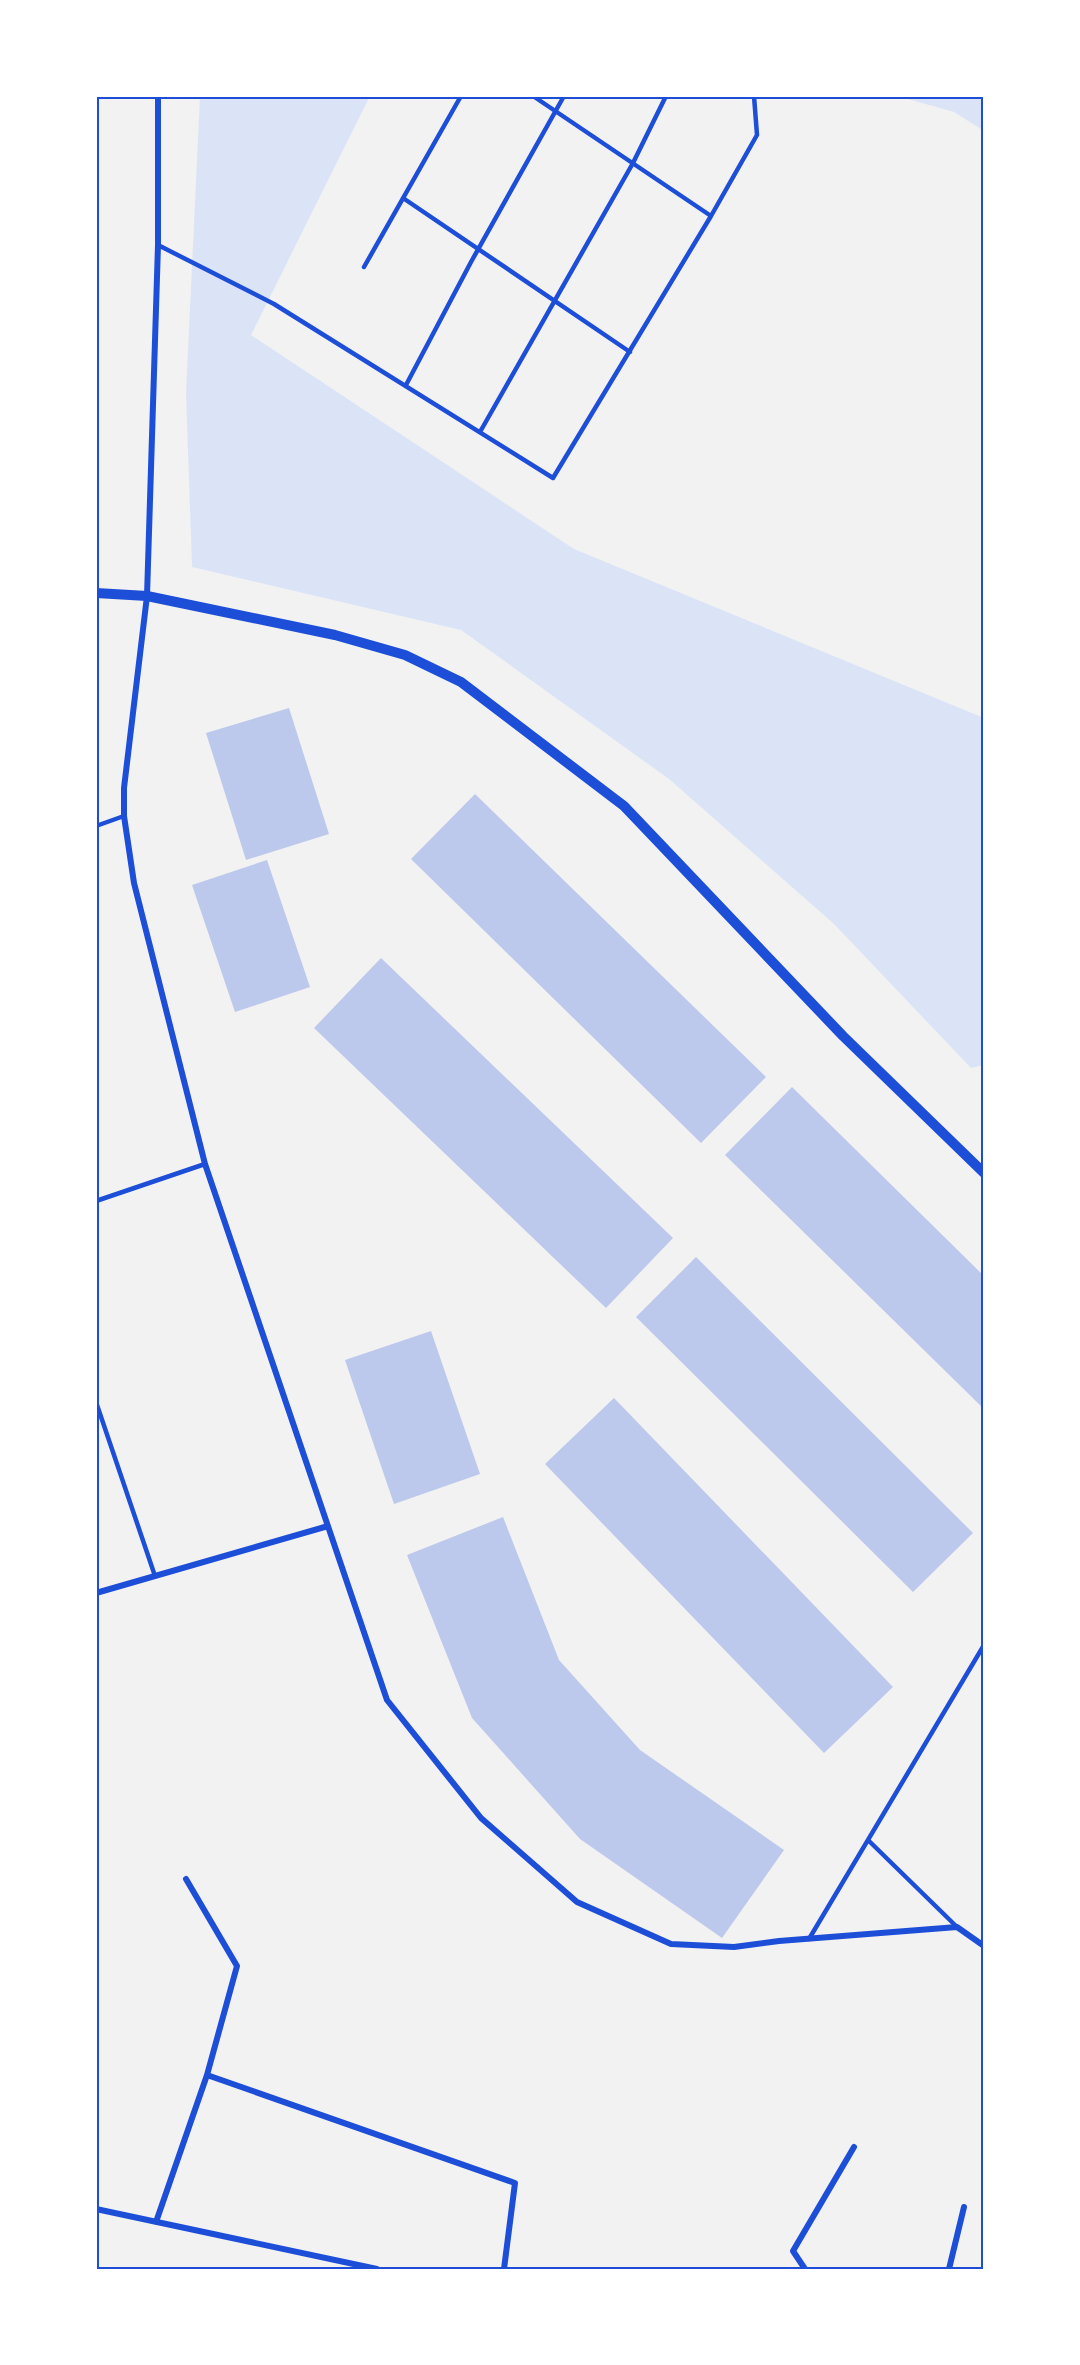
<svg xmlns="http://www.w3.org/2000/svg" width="1080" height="2365" viewBox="0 0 1080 2365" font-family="'Archivo Narrow',sans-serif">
<rect width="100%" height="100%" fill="#f2f2f2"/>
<path fill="#dbe4f7" d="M 200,96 L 370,96 L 251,335 L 574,549 L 984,718 L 984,1065 L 971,1068 L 834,924 L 669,779 L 461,630 L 192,567 L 186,393 Z
M 897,96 L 984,96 L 984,131 L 954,112 Z"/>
<path fill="#bdc9ec" d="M 289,708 L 329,834 L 246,860 L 206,733 Z
M 475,794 L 766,1077 L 701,1143 L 411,859 Z
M 267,860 L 310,987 L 235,1012 L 192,885 Z
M 381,958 L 673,1238 L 606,1308 L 314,1028 Z
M 792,1087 L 984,1276 L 984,1409 L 725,1155 Z
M 696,1257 L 973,1533 L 913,1592 L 636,1317 Z
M 431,1331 L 480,1474 L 394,1504 L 345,1360 Z
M 614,1398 L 893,1687 L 824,1753 L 545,1464 Z
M 503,1517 L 559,1660 L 640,1750 L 784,1850 L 722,1938 L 580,1839 L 472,1718 L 407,1555 Z"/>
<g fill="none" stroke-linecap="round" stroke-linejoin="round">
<path stroke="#1d4ed8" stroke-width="4.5" d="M 533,96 L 711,216
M 403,198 L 630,352
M 158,245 L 274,304 L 553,478 L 711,216 L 757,135 L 754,96
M 364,267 L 461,96
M 406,385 L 471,262 L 564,96
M 480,432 L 633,163 L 666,96
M 96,826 L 124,816
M 96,1201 L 205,1164
M 96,1402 L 155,1576
M 868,1840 L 957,1927
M 809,1939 L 984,1645"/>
<path stroke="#1d4ed8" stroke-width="6" d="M 158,96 L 158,245 L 147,596 L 124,788 L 124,816 L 134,883 L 205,1164 L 387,1700 L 481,1818 L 577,1902 L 671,1944 L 734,1947 L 779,1941 L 957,1927 L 984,1946
M 96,1593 L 328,1526
M 207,2075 L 515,2183 L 504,2269
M 96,2209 L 377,2269
M 156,2222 L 207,2075 L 237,1966 L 186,1879
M 805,2269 L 793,2251 L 854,2147
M 949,2269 L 964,2207"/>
<path stroke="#1d4ed8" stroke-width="10" d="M 96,593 L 147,596 L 335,635 L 405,655 L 461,682 L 624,806 L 843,1036 L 984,1173"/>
</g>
<rect width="1080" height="2365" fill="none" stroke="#ffffff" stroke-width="195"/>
<rect x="98" y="98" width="884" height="2170" fill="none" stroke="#1d4ed8" stroke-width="2"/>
</svg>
